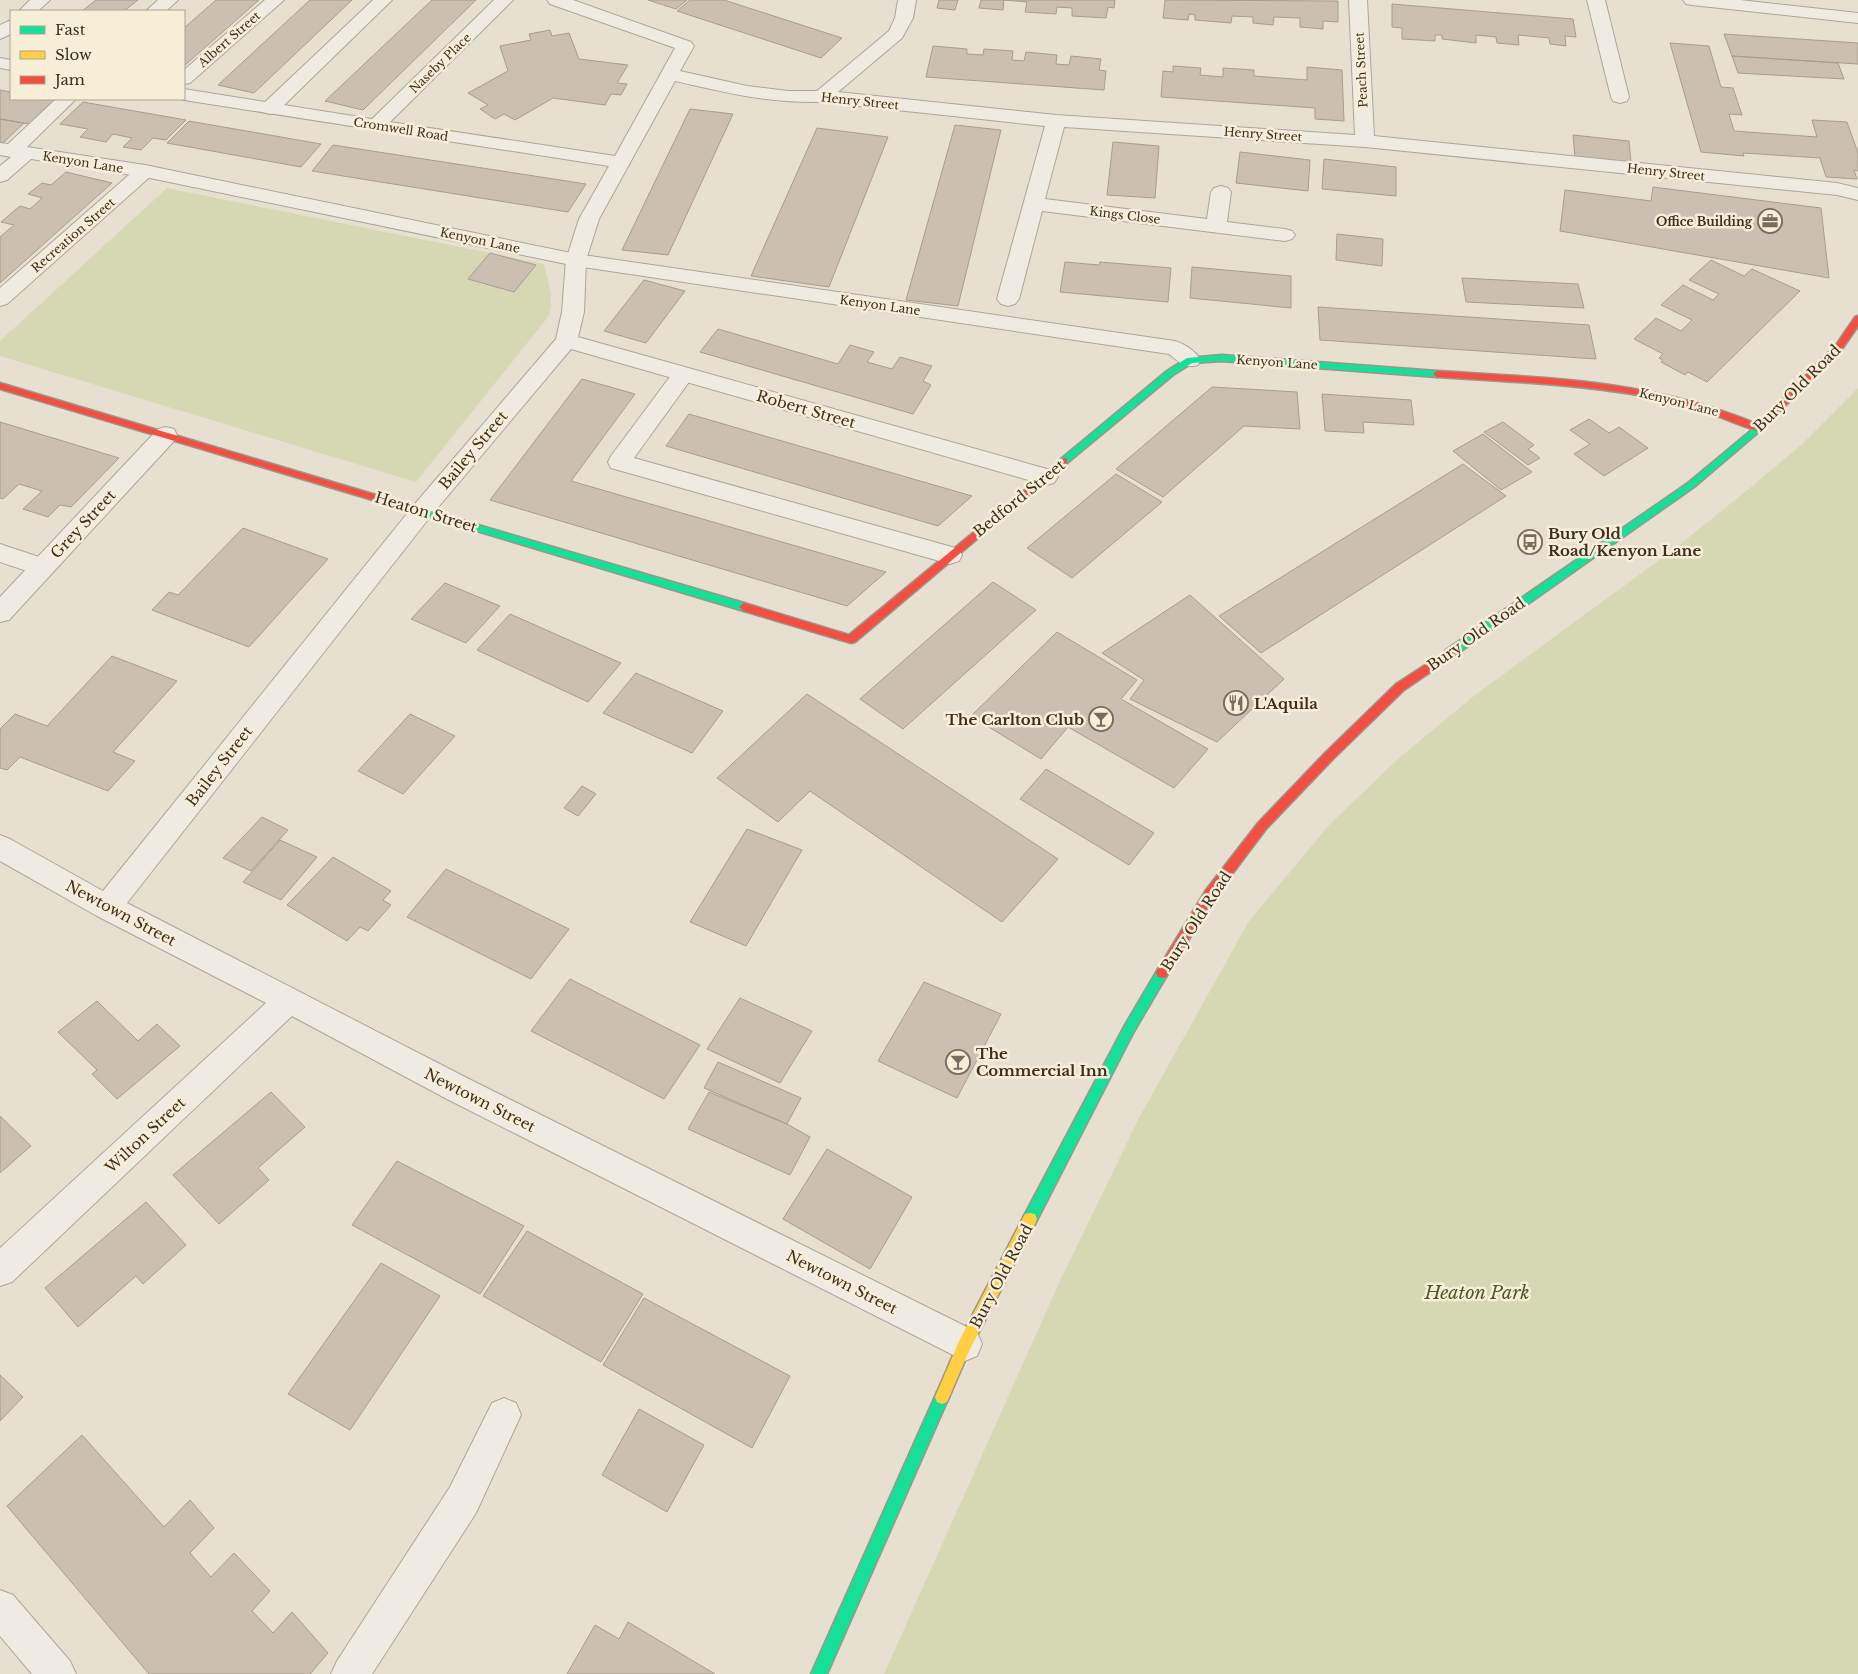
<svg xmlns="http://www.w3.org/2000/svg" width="1858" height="1674" viewBox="0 0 1858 1674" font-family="'Libre Baskerville',serif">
<rect width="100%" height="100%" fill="#e7e0d1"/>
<path fill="#d6d7b3" d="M 167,188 L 544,264 C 548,281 555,300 548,317 L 416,482 L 0,356 L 0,341 Z
M 1858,388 L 1858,1674 L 884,1674 L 1060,1281 L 1139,1118 L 1249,921 L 1329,825 L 1399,758 L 1475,695 L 1673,550 L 1756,483 L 1801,445 Z"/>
<path fill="#cbbfb2" stroke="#a89c90" d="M 96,0 L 138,0 L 124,11 L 82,11 Z
M 216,0 L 259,0 L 184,66 L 184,28 Z
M 310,0 L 352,0 L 254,93 L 218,85 Z
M 432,0 L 476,0 L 363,110 L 325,101 Z
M 648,0 L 687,0 L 676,9 Z
M 690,0 L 724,0 L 842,38 L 821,58 L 677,11 Z
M 939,0 L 958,0 L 955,10 L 937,8 Z
M 981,0 L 1115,0 L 1114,8 L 1108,7 L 1106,18 L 1072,16 L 1072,8 L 1057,7 L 1056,14 L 1025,12 L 1027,2 L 1004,0 L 1003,10 L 979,8 Z
M 1165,0 L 1338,1 L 1338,22 L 1323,21 L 1323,29 L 1300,27 L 1300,18 L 1274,17 L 1273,25 L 1253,23 L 1253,17 L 1232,16 L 1231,23 L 1195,20 L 1195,15 L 1189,14 L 1188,20 L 1163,18 Z
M 1392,4 L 1573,19 L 1576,37 L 1565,36 L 1566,46 L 1550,44 L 1549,38 L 1518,35 L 1519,45 L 1497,43 L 1496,37 L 1476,35 L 1476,43 L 1442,39 L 1442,35 L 1435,35 L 1435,41 L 1402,39 L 1402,28 L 1392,27 Z
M 550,30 L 552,36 L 569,33 L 579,59 L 628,65 L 617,83 L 627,84 L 621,95 L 611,94 L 605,105 L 553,98 L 515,120 L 504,114 L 495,119 L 480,109 L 488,105 L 468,93 L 508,71 L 500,46 L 531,40 L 529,34 Z
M 1724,34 L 1858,43 L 1858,64 L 1732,56 Z
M 1670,43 L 1709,46 L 1721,87 L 1733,88 L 1742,115 L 1729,114 L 1734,131 L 1817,137 L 1812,120 L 1847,122 L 1858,153 L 1858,171 L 1854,170 L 1857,179 L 1826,177 L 1820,158 L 1743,153 L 1744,156 L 1701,152 Z
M 933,46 L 967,49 L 967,54 L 983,55 L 984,49 L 1013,51 L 1012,60 L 1024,61 L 1026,52 L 1057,55 L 1056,64 L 1069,65 L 1071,56 L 1101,59 L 1099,70 L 1106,71 L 1104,90 L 926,77 Z
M 1732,56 L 1838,63 L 1844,79 L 1738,73 Z
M 1173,66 L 1201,68 L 1200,75 L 1223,77 L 1223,68 L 1254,70 L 1254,76 L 1307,80 L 1307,67 L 1342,70 L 1344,121 L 1315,119 L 1315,108 L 1161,97 L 1163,71 L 1173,72 Z
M 0,90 L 11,92 L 11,99 L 61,100 L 35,125 L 0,119 Z
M 83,102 L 186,120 L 166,140 L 153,138 L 141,150 L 123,147 L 132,138 L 113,134 L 106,142 L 80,137 L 88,129 L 60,124 Z
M 690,109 L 733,114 L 668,255 L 622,250 Z
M 0,119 L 24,123 L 3,143 L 0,142 Z
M 189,121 L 321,144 L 301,167 L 167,143 Z
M 955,125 L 1001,130 L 958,306 L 906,300 Z
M 817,128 L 888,137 L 829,287 L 751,276 Z
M 1573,135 L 1629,141 L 1631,163 L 1575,157 Z
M 1113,142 L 1159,146 L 1155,198 L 1107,195 Z
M 333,145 L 586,184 L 568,212 L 312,171 Z
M 1240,152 L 1310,160 L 1308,191 L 1236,183 Z
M 1324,159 L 1396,167 L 1396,196 L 1322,189 Z
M 66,172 L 112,183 L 0,283 L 0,237 L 14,225 L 1,222 L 20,206 L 30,209 L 42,198 L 28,194 L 42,183 L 51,185 Z
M 1653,187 L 1821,208 L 1829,278 L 1560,231 L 1565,190 L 1651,201 Z
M 1337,234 L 1383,239 L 1382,266 L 1336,260 Z
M 490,253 L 536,265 L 514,292 L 468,279 Z
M 1711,260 L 1744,276 L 1752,269 L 1800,291 L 1707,382 L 1688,372 L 1685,375 L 1661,362 L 1663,360 L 1659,358 L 1663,354 L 1634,339 L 1656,318 L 1681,331 L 1692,320 L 1661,305 L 1683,285 L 1713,300 L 1719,294 L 1689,280 Z
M 1065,262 L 1099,265 L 1100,262 L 1171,268 L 1168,302 L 1060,292 Z
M 1192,267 L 1291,276 L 1291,308 L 1190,298 Z
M 1462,278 L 1578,284 L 1584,308 L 1466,302 Z
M 644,280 L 685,291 L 646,343 L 604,331 Z
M 1318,307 L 1589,325 L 1596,359 L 1320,340 Z
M 718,329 L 838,364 L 850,345 L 874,352 L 867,362 L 892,369 L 900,357 L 932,366 L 923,381 L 931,385 L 913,414 L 700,352 Z
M 582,379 L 635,394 L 571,481 L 886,572 L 847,606 L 490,500 Z
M 1212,387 L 1297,392 L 1300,429 L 1244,426 L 1163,497 L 1116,469 Z
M 1322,394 L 1411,400 L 1414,425 L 1363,422 L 1364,433 L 1325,431 Z
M 689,414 L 972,496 L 938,526 L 666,446 Z
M 1589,419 L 1609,433 L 1619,427 L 1648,448 L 1604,476 L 1574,454 L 1590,444 L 1570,430 Z
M 0,422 L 119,458 L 71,507 L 60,505 L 48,517 L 23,509 L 42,491 L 19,484 L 3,499 L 0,498 Z
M 1503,422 L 1534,445 L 1528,449 L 1540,458 L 1528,465 L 1484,432 Z
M 1483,434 L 1532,472 L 1501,490 L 1453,451 Z
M 1463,464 L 1506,496 L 1261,653 L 1219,616 Z
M 1116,474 L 1162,502 L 1072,578 L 1027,548 Z
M 243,528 L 328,559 L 249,647 L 152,610 L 169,592 L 178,595 Z
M 993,582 L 1036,610 L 903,729 L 860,699 Z
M 445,583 L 500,606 L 466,643 L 411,619 Z
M 1190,595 L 1284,679 L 1217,742 L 1130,699 L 1144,680 L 1102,653 Z
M 510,614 L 621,663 L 588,702 L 477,650 Z
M 1057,632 L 1137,680 L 1121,699 L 1208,749 L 1174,788 L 1068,727 L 1041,759 L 971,716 Z
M 112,656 L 177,681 L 113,752 L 135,761 L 108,791 L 20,757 L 7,770 L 0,768 L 0,729 L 15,714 L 47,726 Z
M 636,673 L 723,711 L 692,753 L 603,713 Z
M 807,694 L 1058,859 L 1002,922 L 810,791 L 778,822 L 717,778 Z
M 410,714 L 455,736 L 403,794 L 358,771 Z
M 1046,769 L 1154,833 L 1129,865 L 1020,799 Z
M 582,786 L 596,794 L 578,816 L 564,808 Z
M 262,817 L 288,830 L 251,871 L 223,858 Z
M 747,829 L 802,850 L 746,946 L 690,922 Z
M 280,840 L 317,857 L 281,900 L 243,882 Z
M 333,857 L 391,891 L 383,900 L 391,905 L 368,931 L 360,927 L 347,941 L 287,905 Z
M 446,869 L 569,929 L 531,979 L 407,917 Z
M 570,979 L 700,1045 L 664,1099 L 531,1031 Z
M 924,982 L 1001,1014 L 957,1098 L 878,1061 Z
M 740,998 L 812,1031 L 780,1083 L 707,1049 Z
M 97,1001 L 138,1041 L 157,1024 L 180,1046 L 117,1099 L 92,1074 L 97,1070 L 58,1032 Z
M 718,1062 L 801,1098 L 787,1124 L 704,1088 Z
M 271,1092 L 305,1127 L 258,1168 L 269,1180 L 219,1224 L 173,1175 Z
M 709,1092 L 787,1124 L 810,1137 L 790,1175 L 688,1129 Z
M 0,1116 L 31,1146 L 0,1173 Z
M 827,1149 L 912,1197 L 870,1269 L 783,1219 Z
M 397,1161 L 524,1226 L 480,1294 L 352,1225 Z
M 146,1202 L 186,1245 L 143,1284 L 136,1276 L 78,1327 L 45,1288 Z
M 527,1231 L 643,1294 L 601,1362 L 483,1296 Z
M 381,1263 L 440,1296 L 350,1430 L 288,1394 Z
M 644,1298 L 790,1376 L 752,1448 L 603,1365 Z
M 0,1375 L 23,1397 L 0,1421 Z
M 639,1409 L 704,1445 L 667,1512 L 602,1475 Z
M 82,1435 L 164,1527 L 190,1500 L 214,1528 L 190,1553 L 211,1577 L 234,1553 L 270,1591 L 252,1611 L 273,1633 L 292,1612 L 328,1653 L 310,1674 L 149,1674 L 7,1506 Z
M 628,1622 L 715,1674 L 567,1674 L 595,1625 L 619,1639 Z"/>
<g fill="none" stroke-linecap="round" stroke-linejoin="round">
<defs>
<path id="lane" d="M 158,0 L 178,0 L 166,11 L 146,11 Z
M 373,0 L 392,0 L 277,112 L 270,114 L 263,112 L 261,108 L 263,104 Z
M 56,99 L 76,99 L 27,147 L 145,165 L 576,254 L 1175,341 C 1185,344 1195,351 1201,360 L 1198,365 C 1185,369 1179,362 1169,354 L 576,266 L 145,177 L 31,159 L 7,180 L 0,182 L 0,166 L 11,157 L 0,155 L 0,143 L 8,144 Z
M 683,368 L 691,370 L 694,375 L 634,458 L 959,549 L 962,555 L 959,561 L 950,564 L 611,468 L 608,462 L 611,456 L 675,370 Z
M 0,544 L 51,561 L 54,567 L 51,573 L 42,576 L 0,562 Z
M 504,1398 L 516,1403 L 521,1415 L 476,1513 L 372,1674 L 331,1674 L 337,1661 L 450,1487 L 492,1403 Z"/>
<path id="street" d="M 30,0 L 50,0 L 38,11 L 19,11 Z
M 265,0 L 284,0 L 190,83 L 184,84 L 184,70 Z
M 494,0 L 513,0 L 390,122 L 615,156 L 675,48 L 550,4 L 547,0 L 573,0 L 691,42 L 694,46 L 680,71 L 747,86 L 788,91 L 817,91 L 889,31 L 895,18 L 898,0 L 916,0 L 913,18 L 902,38 L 838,92 L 1056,115 L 1355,135 L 1349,0 L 1367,0 L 1374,136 L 1837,183 L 1858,188 L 1858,200 L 1837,195 L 1365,147 L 1064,127 L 1045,199 L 1207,219 L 1211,192 L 1214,188 L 1221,186 L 1228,188 L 1231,192 L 1227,222 L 1285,229 L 1292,231 L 1295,235 L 1292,239 L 1285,241 L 1042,211 L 1019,299 L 1015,304 L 1008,306 L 1001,304 L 997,299 L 1045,126 L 822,102 C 768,103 727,93 675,81 L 599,219 L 586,260 L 584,312 L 578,337 L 1054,471 L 1058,477 L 1054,483 L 1046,485 L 571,349 L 430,517 L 127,903 L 467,1078 L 977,1332 L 982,1344 L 977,1356 L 965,1361 L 445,1098 L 292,1016 L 12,1282 L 0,1286 L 0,1248 L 266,1003 L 97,916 L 0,861 L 0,835 L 10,839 L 103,891 L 414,505 L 556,339 L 562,312 L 566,260 L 579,219 L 609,166 L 184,100 L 181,99 L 184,99 L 184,89 L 372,119 Z
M 1587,0 L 1605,0 L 1629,97 L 1627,101 L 1620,103 L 1613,101 L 1611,97 Z
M 1683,0 L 1740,0 L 1858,13 L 1858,23 L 1692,5 L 1686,4 Z
M 11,20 L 11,34 L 0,39 L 0,25 Z
M 0,58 L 11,60 L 11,70 L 0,68 Z
M 145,165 L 152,167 L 155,171 L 152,175 L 7,304 L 0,306 L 0,288 L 138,167 Z
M 166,427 L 174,429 L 177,435 L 174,441 L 9,620 L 0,622 L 0,597 L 158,429 Z
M 0,1590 L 13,1595 L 70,1661 L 76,1674 L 32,1674 L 0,1636 Z"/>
<path id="fast" d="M 1222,355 L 1437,371 L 1441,374 L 1437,377 L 1222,361 L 1192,363 L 1173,375 L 1067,463 L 1061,463 L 1061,459 L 1167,371 L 1187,358 Z
M 1759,424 L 1764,427 L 1762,429 L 1694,487 L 1454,656 L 1446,656 L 1445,653 L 1446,650 L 1688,483 Z
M 383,497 L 744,603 L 749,607 L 744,611 L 380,502 L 380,498 Z
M 1162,968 L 1166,969 L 1168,973 L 1166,977 L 1133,1033 L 1035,1224 L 1030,1225 L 1025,1224 L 1023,1219 L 1025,1214 L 1125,1025 L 1158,969 Z
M 942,1390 L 947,1392 L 949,1397 L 827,1674 L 811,1674 L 937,1392 Z"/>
<path id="slow" d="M 1030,1213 L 1035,1214 L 1037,1219 L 1035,1224 L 970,1349 L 947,1402 L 942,1404 L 937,1402 L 935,1397 L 960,1339 L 1025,1214 Z"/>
<path id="jam" d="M 1858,316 L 1858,326 L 1842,349 L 1761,430 L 1758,431 C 1731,423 1707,410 1679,403 C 1600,385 1518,382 1437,377 L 1433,374 L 1437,371 C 1549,378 1651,380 1757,424 L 1836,345 L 1855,317 Z
M 0,383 L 386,498 L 388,500 L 383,503 L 0,389 Z
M 1064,458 L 1067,459 L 1067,463 L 855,642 L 851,643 L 744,611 L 739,607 L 744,603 L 849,635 Z
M 1450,649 L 1454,650 L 1455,653 L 1454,656 L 1404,690 L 1333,759 L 1266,829 L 1214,898 L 1166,977 L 1162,978 L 1158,977 L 1156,973 L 1158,969 L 1206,890 L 1258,823 L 1325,753 L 1396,684 Z"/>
</defs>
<use href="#lane" stroke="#ada599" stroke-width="2"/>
<use href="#street" stroke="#ada599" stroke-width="2"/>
<use href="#fast" stroke="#9c958a" stroke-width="3"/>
<use href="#slow" stroke="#9c958a" stroke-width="3"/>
<use href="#jam" stroke="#9c958a" stroke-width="3"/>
<use href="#lane" fill="#efebe3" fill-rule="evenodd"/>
<use href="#street" fill="#efebe3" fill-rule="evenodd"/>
<use href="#fast" fill="#16e098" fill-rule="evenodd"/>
<use href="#slow" fill="#ffcf43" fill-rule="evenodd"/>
<use href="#jam" fill="#f24e42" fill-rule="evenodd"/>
</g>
<defs>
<symbol id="office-ring" viewBox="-11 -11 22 22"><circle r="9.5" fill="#f7eed8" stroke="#786c5e" stroke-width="1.5"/><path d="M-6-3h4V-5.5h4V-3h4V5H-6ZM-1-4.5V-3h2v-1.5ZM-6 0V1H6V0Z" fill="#786c5e"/></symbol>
<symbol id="bus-ring" viewBox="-11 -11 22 22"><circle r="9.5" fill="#f7eed8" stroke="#786c5e" stroke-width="1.5"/><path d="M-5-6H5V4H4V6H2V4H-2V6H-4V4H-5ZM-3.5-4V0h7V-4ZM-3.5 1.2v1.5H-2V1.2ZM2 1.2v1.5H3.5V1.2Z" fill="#786c5e"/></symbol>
<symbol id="restaurant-ring" viewBox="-11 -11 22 22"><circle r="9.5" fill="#f7eed8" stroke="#786c5e" stroke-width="1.5"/><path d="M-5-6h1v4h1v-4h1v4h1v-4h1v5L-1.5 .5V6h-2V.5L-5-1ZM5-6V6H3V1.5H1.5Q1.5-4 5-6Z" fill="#786c5e"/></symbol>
<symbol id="bar-ring" viewBox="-11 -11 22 22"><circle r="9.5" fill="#f7eed8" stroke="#786c5e" stroke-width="1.5"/><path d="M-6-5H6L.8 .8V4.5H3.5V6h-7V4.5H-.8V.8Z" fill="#786c5e"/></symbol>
</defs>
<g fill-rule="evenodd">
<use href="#office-ring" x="1756" y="207" width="28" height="28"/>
<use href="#bus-ring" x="1516" y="528" width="28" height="28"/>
<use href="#restaurant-ring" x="1222" y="689" width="28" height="28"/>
<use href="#bar-ring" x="1087" y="705" width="28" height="28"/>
<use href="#bar-ring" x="944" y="1048" width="28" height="28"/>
</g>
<g text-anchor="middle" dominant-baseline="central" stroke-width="5" stroke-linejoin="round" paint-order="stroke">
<g font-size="12" fill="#3d2e20" stroke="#f7eed8">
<text transform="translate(229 39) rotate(-41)">Albert Street</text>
<text transform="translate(440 63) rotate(-44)">Naseby Place</text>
<text transform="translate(1361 70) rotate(-93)">Peach Street</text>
<text transform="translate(860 101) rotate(6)">Henry Street</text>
<text transform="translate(401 129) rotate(9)">Cromwell Road</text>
<text transform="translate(1263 134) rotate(4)">Henry Street</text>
<text transform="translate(83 162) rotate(9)">Kenyon Lane</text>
<text transform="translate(1666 172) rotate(6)">Henry Street</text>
<text transform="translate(1125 215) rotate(7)">Kings Close</text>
<text transform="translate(73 235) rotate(-41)">Recreation Street</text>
<text transform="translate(480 240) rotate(12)">Kenyon Lane</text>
<text transform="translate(880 305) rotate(8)">Kenyon Lane</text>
<text transform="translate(1277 362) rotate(4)">Kenyon Lane</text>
<text transform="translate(1679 402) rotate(14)">Kenyon Lane</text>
</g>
<g font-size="12" font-weight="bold" fill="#3d2e20" stroke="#f7eed8" text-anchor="end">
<text x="1752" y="221">Office Building</text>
</g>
<g font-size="15" fill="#3d2e20" stroke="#f7eed8">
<text transform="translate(1797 388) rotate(-45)">Bury Old Road</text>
<text transform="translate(806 409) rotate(16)">Robert Street</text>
<text transform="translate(473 450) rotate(-50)">Bailey Street</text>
<text transform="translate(1019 498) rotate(-39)">Bedford Street</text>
<text transform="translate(426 512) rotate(17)">Heaton Street</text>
<text transform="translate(83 524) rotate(-47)">Grey Street</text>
<text transform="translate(1476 634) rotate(-35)">Bury Old Road</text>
<text transform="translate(219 766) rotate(-52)">Bailey Street</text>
<text transform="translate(121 913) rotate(28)">Newtown Street</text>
<text transform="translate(1196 921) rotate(-57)">Bury Old Road</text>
<text transform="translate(480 1100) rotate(27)">Newtown Street</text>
<text transform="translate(145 1135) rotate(-43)">Wilton Street</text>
<text transform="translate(1001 1276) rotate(-62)">Bury Old Road</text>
<text transform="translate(842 1282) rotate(27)">Newtown Street</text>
</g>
<g font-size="15" font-weight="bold" fill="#3d2e20" stroke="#f7eed8" text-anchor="start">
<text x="1548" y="533">Bury Old<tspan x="1548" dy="17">Road/Kenyon Lane</tspan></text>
<text x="1254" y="703">L'Aquila</text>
<text x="1084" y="719" text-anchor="end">The Carlton Club</text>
<text x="976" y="1053">The<tspan x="976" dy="17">Commercial Inn</tspan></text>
</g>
<g font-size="18" font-style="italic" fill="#4d5a26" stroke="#f7eed8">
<text x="1477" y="1293">Heaton Park</text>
</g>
</g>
<rect x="10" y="10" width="175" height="90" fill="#f7eed8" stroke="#ada18e"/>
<rect x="20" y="26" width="25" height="8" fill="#16e098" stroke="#ada18e"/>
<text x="55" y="35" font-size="15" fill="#3d2e20">Fast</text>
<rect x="20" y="51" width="25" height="8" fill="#ffcf43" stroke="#ada18e"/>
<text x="55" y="60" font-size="15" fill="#3d2e20">Slow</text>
<rect x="20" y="76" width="25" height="8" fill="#f24e42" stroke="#ada18e"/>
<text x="55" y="85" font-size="15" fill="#3d2e20">Jam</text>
</svg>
